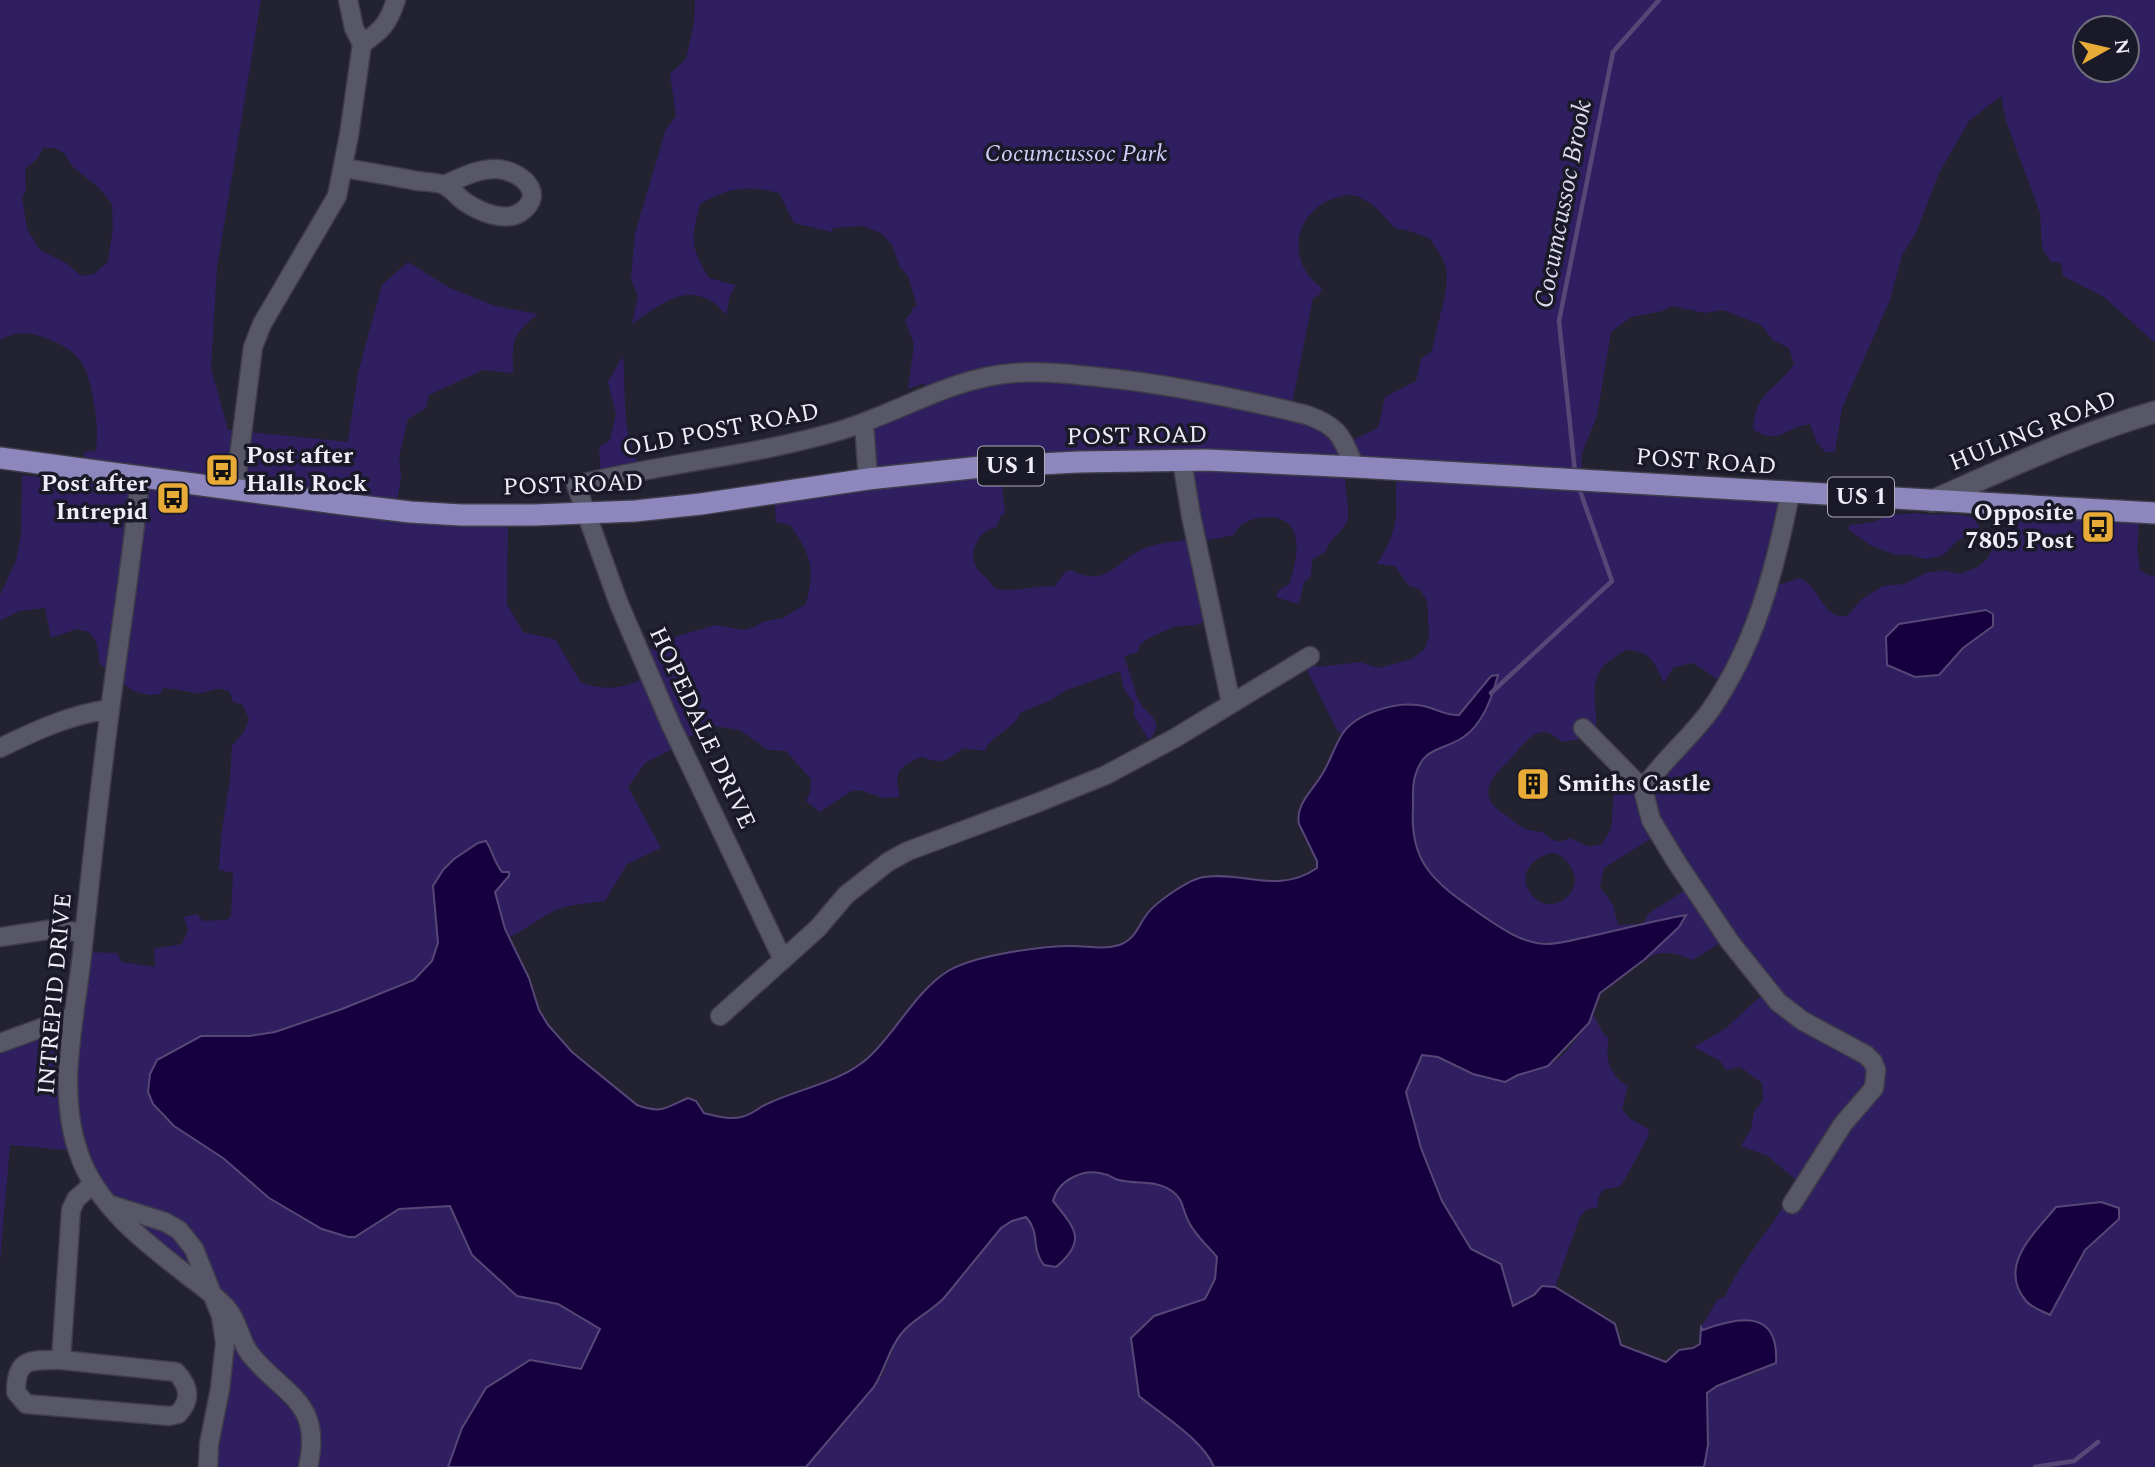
<svg xmlns="http://www.w3.org/2000/svg" width="2155" height="1467" viewBox="0 0 2155 1467" font-family="Spectral,serif">
<rect width="100%" height="100%" fill="#232231"/>
<path fill="#2f1f61" fill-rule="evenodd" d="M 0,0 L 261,0 L 217,268 L 211,368 L 228,430 L 348,442 L 358,373 L 382,285 L 408,262 L 448,287 L 495,306 L 538,314 C 512,335 512,340 513,373 L 483,370 L 429,395 L 426,408 L 408,419 L 399,457 L 401,477 L 396,508 L 508,518 L 507,604 L 523,632 L 556,640 L 581,683 C 612,691 620,689 650,676 L 643,653 L 680,635 L 717,625 L 744,630 L 754,627 L 763,622 L 783,618 L 806,604 C 815,568 812,556 790,525 L 776,522 L 774,493 L 867,477 L 866,422 L 927,393 L 924,383 L 908,389 L 914,344 L 905,320 L 912,312 L 913,307 L 917,306 L 908,276 L 900,267 L 892,245 L 882,234 L 869,228 L 860,226 L 833,228 L 832,232 L 794,223 L 779,193 C 747,185 729,187 700,204 C 691,239 690,247 709,278 L 736,285 L 730,295 L 726,315 C 722,311 719,306 714,303 C 683,281 656,309 632,324 L 638,296 L 631,279 L 635,233 L 666,129 L 676,116 L 670,74 L 686,59 L 694,23 L 695,0 L 2155,0 L 2155,343 L 2104,297 L 2063,276 L 2061,263 L 2051,262 L 2042,248 L 2040,213 L 2006,121 L 2001,96 L 1969,121 L 1939,173 L 1916,233 L 1902,255 L 1890,300 L 1842,408 L 1835,452 L 1826,452 L 1817,443 L 1810,424 C 1784,427 1779,447 1753,429 C 1755,391 1776,391 1794,364 L 1789,348 L 1773,340 L 1761,325 L 1723,310 L 1705,313 L 1672,306 L 1663,311 L 1631,317 L 1611,332 L 1597,416 L 1582,453 L 1581,478 L 1785,492 L 1772,587 L 1800,578 C 1820,587 1823,620 1847,616 L 1862,599 L 1883,586 L 1904,584 L 1928,572 L 1946,571 L 1960,574 L 1978,567 L 1987,559 L 2006,526 L 2009,515 L 2008,504 L 2140,512 L 2137,550 L 2140,570 L 2148,575 L 2155,576 L 2155,1467 L 1704,1467 L 1708,1445 L 1707,1393 L 1716,1386 L 1759,1372 L 1717,1325 L 1703,1330 L 1701,1327 L 1718,1299 L 1725,1297 C 1743,1255 1778,1222 1798,1182 L 1768,1156 L 1741,1146 L 1751,1129 L 1754,1112 L 1763,1100 L 1762,1083 L 1740,1067 L 1726,1070 L 1720,1061 L 1694,1047 L 1725,1029 L 1765,992 L 1723,941 L 1693,960 C 1674,953 1664,949 1645,959 L 1679,927 L 1685,916 L 1561,943 L 1532,942 L 1504,931 L 1449,892 L 1427,869 L 1413,838 L 1411,823 L 1415,776 L 1422,759 L 1432,750 L 1462,738 L 1489,700 L 1497,675 L 1459,715 C 1444,716 1435,708 1421,705 C 1395,700 1360,714 1343,733 L 1338,732 L 1302,660 L 1318,667 L 1360,662 L 1379,668 L 1412,659 L 1425,649 L 1429,636 L 1427,600 L 1419,589 L 1408,585 L 1395,566 L 1377,564 C 1386,550 1395,532 1396,515 C 1397,501 1395,489 1397,475 L 1346,470 C 1343,486 1350,502 1348,517 C 1346,531 1330,537 1326,551 L 1312,560 L 1311,576 L 1304,582 L 1299,604 L 1276,597 L 1278,591 L 1290,583 C 1294,564 1301,549 1293,530 C 1284,510 1240,515 1234,535 L 1194,543 L 1210,619 L 1196,625 L 1173,627 L 1147,639 L 1140,645 L 1137,653 L 1124,656 C 1129,670 1133,685 1138,699 C 1144,715 1168,719 1149,740 L 1134,716 L 1134,702 L 1124,690 L 1120,671 L 1064,691 L 1051,700 L 1020,713 C 1014,730 992,734 985,751 L 963,748 C 946,762 942,764 921,757 C 898,767 893,773 900,797 L 883,798 L 860,790 L 851,791 L 820,812 L 806,801 L 810,793 L 811,779 L 786,751 L 768,750 L 740,730 L 713,726 L 682,740 L 682,744 L 645,763 L 628,787 L 661,848 L 627,864 L 605,901 C 590,903 573,904 559,909 C 541,915 527,930 509,937 L 499,912 L 495,892 L 509,876 L 509,872 L 502,873 L 494,863 L 492,850 L 478,843 L 454,859 L 434,904 L 438,943 L 432,961 L 414,980 L 342,1009 L 275,1032 L 250,1036 L 201,1036 L 157,1060 L 161,1115 L 174,1126 L 223,1158 L 269,1198 L 322,1229 L 348,1237 L 399,1209 L 450,1206 L 472,1255 L 517,1296 L 558,1304 L 600,1329 L 581,1369 L 530,1360 L 462,1428 L 448,1467 L 208,1467 L 220,1389 L 216,1302 L 130,1227 L 77,1151 L 10,1145 L 0,1262 L 0,1042 L 74,1016 L 84,952 L 117,953 L 122,962 L 155,967 L 154,949 L 182,944 L 188,930 L 184,917 L 197,914 L 203,921 L 226,920 L 231,916 L 233,873 L 219,870 L 221,836 L 230,779 L 232,746 L 244,732 L 249,719 L 242,704 L 233,702 L 230,692 C 212,684 213,693 197,693 C 186,692 175,688 163,688 L 160,694 L 149,695 L 133,691 L 100,664 L 96,641 L 89,632 L 77,629 L 51,638 L 45,608 L 19,611 L 0,621 L 0,595 L 16,561 L 21,535 L 22,475 L 88,484 L 84,452 L 96,451 C 98,434 97,420 94,403 C 88,367 82,352 46,338 C 30,332 15,331 0,340 ZM 2085,28 L 2127,28 L 2127,70 L 2085,70 ZM 43,148 L 55,148 L 64,153 L 73,167 L 99,188 L 112,204 L 113,227 L 108,262 L 94,274 L 81,276 L 66,263 L 40,250 L 27,229 L 22,197 L 26,190 L 25,169 L 37,159 ZM 1348,195 L 1357,196 L 1372,204 L 1395,228 L 1413,232 L 1430,239 L 1443,259 L 1447,272 L 1446,290 L 1432,351 L 1421,359 L 1416,381 L 1385,397 L 1378,428 L 1348,442 L 1292,404 L 1313,298 L 1319,295 L 1322,288 C 1279,257 1299,201 1348,195 ZM 1175,461 L 1189,539 C 1175,542 1158,543 1145,548 C 1115,561 1107,589 1071,570 L 1065,572 L 1055,586 C 1035,585 1013,594 994,588 C 989,578 981,575 976,567 C 967,551 981,529 997,527 L 1000,517 L 1005,513 L 1000,466 ZM 1986,610 L 1993,614 L 1993,626 L 1963,648 L 1939,675 L 1899,624 ZM 1625,650 C 1652,652 1653,660 1664,683 L 1674,667 L 1693,663 L 1725,684 L 1643,786 L 1631,777 L 1614,791 L 1611,829 L 1602,844 L 1589,847 L 1570,838 C 1558,844 1551,841 1543,832 C 1525,831 1522,828 1508,817 C 1502,812 1491,806 1489,798 C 1484,780 1503,768 1513,756 C 1526,741 1540,719 1561,742 L 1595,737 C 1600,715 1587,688 1602,668 C 1607,661 1618,656 1625,650 ZM 1655,836 L 1687,889 L 1648,914 L 1643,924 L 1618,925 L 1613,905 L 1600,887 L 1604,868 ZM 1553,853 C 1562,855 1566,859 1570,866 C 1588,891 1551,919 1532,895 C 1516,875 1532,857 1553,853 Z
M 623,356 C 626,390 621,444 644,470 L 601,477 L 599,447 L 610,440 L 616,414 L 608,382 Z
M 1919,513 C 1937,517 1956,511 1974,518 L 1979,527 L 1971,536 L 1958,540 L 1942,556 L 1926,559 L 1910,555 L 1896,555 L 1870,545 L 1849,530 L 1849,525 L 1874,522 L 1889,515 Z
M 1592,1012 L 1603,1033 L 1609,1039 C 1604,1059 1610,1076 1628,1086 L 1622,1109 L 1629,1118 L 1649,1129 L 1648,1137 L 1621,1186 L 1603,1190 L 1598,1198 L 1598,1207 L 1586,1210 L 1580,1217 L 1555,1287 L 1542,1286 L 1534,1295 L 1513,1306 L 1501,1264 L 1471,1249 L 1442,1201 L 1421,1148 L 1406,1092 L 1422,1055 L 1438,1057 L 1473,1074 L 1504,1082 C 1518,1074 1532,1073 1546,1067 C 1563,1060 1587,1028 1592,1012 Z
M 1094,1172 C 1103,1173 1111,1178 1120,1180 C 1142,1185 1170,1178 1183,1203 C 1186,1207 1185,1214 1187,1218 C 1193,1233 1207,1245 1217,1257 L 1215,1279 L 1205,1299 L 1154,1316 L 1139,1396 C 1162,1415 1203,1440 1214,1467 L 806,1467 L 882,1376 L 899,1336 L 908,1325 L 935,1308 L 944,1298 L 1001,1228 L 1012,1221 L 1025,1217 L 1034,1226 L 1036,1255 L 1071,1222 L 1053,1201 C 1059,1178 1073,1177 1094,1172 Z"/>
<path fill="#160040" stroke="#574777" stroke-width="2" d="M 1986,610 L 1993,614 L 1993,626 L 1963,648 L 1939,675 L 1915,677 L 1887,665 L 1886,637 L 1899,624 Z
M 1498,675 C 1492,697 1483,725 1462,738 C 1441,751 1423,747 1415,776 C 1412,786 1413,798 1413,808 C 1409,867 1439,885 1483,916 C 1502,929 1522,943 1546,944 C 1558,944 1570,941 1582,938 C 1617,931 1651,921 1686,915 L 1679,927 L 1645,959 L 1600,993 L 1589,1023 L 1548,1066 L 1518,1075 L 1505,1082 L 1473,1074 L 1438,1057 L 1422,1055 L 1406,1092 L 1421,1148 L 1442,1201 L 1471,1249 L 1501,1264 L 1513,1306 L 1534,1295 L 1542,1286 L 1555,1287 L 1615,1324 L 1621,1345 L 1666,1362 L 1679,1350 L 1693,1348 L 1700,1344 L 1701,1327 L 1703,1330 C 1741,1316 1779,1310 1776,1363 L 1717,1386 L 1707,1393 L 1708,1445 L 1704,1467 L 1214,1467 C 1203,1440 1162,1415 1139,1396 L 1131,1338 L 1154,1316 L 1205,1299 L 1215,1279 L 1217,1257 C 1207,1245 1193,1233 1187,1218 C 1182,1207 1183,1199 1172,1191 C 1155,1179 1138,1185 1119,1180 C 1114,1179 1110,1175 1104,1174 C 1083,1168 1058,1180 1053,1201 C 1076,1229 1087,1241 1056,1267 L 1044,1265 C 1030,1247 1041,1233 1026,1217 L 1012,1221 L 1001,1228 L 944,1298 C 931,1312 912,1319 901,1334 C 888,1350 885,1371 873,1388 L 806,1467 L 448,1467 L 462,1428 L 486,1388 L 530,1360 L 581,1369 L 600,1329 L 558,1304 L 517,1296 L 472,1255 L 450,1206 L 399,1209 L 355,1237 L 348,1237 L 322,1229 L 269,1198 L 223,1158 L 174,1126 L 153,1104 L 148,1092 L 150,1074 L 157,1060 L 201,1036 L 250,1036 L 275,1032 L 342,1009 L 414,980 L 432,961 L 438,943 L 433,886 L 443,870 L 454,859 L 478,843 L 486,841 C 493,852 494,862 502,872 L 509,872 L 509,876 L 495,892 L 505,929 L 529,978 L 539,1010 L 548,1025 L 572,1052 L 637,1105 C 662,1114 665,1108 688,1098 L 696,1101 L 704,1113 C 716,1116 729,1120 741,1117 C 752,1115 759,1107 769,1103 C 801,1088 842,1082 869,1057 C 897,1031 915,992 948,971 C 975,955 1041,946 1072,946 C 1088,946 1104,950 1119,945 C 1135,940 1138,926 1147,914 C 1156,902 1189,879 1204,877 C 1243,871 1278,895 1317,868 L 1317,861 L 1299,824 C 1295,805 1312,791 1321,776 C 1330,763 1334,746 1343,733 C 1357,713 1395,702 1417,705 C 1433,706 1443,716 1459,715 L 1491,676 Z
M 2101,1202 L 2119,1208 L 2119,1219 L 2085,1250 L 2050,1315 C 2042,1311 2031,1307 2026,1301 C 1997,1266 2034,1234 2056,1207 Z"/>
<g fill="none" stroke-linecap="round" stroke-linejoin="round">
<path stroke="#574777" stroke-width="4.5" d="M 1575,472 L 1559,321 L 1613,52 L 1659,0
M 1491,693 L 1612,581 L 1579,488
M 2035,1467 L 2074,1461 L 2098,1442"/>
<defs>
<path id="street" d="M 362,44 C 382,30 388,24 396,0
M 343,168 C 367,172 392,176 417,181 C 426,182 437,182 444,185 C 452,189 458,197 465,202 C 480,212 505,223 521,212 C 548,193 519,169 495,169 C 477,169 460,178 444,185
M 864,423 L 868,479
M 1182,461 L 1191,516 L 1231,703
M 140,477 C 133,555 120,632 110,710 C 99,791 91,873 82,954 C 75,1020 56,1090 79,1154 C 96,1204 142,1240 182,1271 C 198,1284 216,1295 228,1310 C 239,1323 240,1341 250,1354 C 284,1396 323,1401 308,1467
M 235,489 L 253,347 L 262,324 L 337,196 L 349,135 L 362,44 L 354,28 L 348,0
M 1583,728 L 1643,789 L 1651,820 L 1677,863 L 1730,942 L 1778,1002 L 1803,1021 L 1866,1055 L 1873,1062 L 1876,1070 L 1874,1088 L 1843,1124 L 1792,1204
M 0,748 C 37,730 69,715 110,709
M 1643,789 C 1662,761 1689,739 1709,712 C 1755,647 1775,570 1790,494
M 0,937 L 54,929 L 84,933
M 783,960 L 671,725 L 619,604 L 576,485 C 664,463 755,456 842,430 C 900,412 951,378 1013,373 C 1041,371 1069,374 1098,377 C 1169,384 1237,398 1307,415 C 1340,427 1341,436 1355,467
M 720,1016 L 818,928 L 846,895 L 888,862 L 908,851 L 1037,803 L 1106,775 L 1175,738 L 1310,656
M 0,1043 L 74,1016
M 111,1205 L 165,1222 L 179,1230 L 194,1249 L 221,1316 L 225,1343 L 220,1389 L 209,1444 L 208,1467
M 61,1360 L 176,1372 C 189,1386 192,1399 178,1414 L 169,1416 L 26,1404 L 16,1392 C 16,1357 31,1360 61,1360 L 71,1210 L 76,1199 L 93,1184"/>
<path id="secondary" d="M 1932,501 C 2005,469 2078,434 2155,412"/>
<path id="primary" d="M 0,458 L 343,504 L 410,512 L 461,515 L 534,515 L 635,511 L 701,504 L 868,479 L 981,467 L 1078,462 L 1206,460 L 1355,467 L 2155,513"/>
</defs>
<use href="#street" stroke="#3e3d49" stroke-width="21"/>
<use href="#secondary" stroke="#3e3d49" stroke-width="24"/>
<use href="#primary" stroke="#3e3d49" stroke-width="24"/>
<use href="#street" stroke="#585768" stroke-width="18"/>
<use href="#secondary" stroke="#585768" stroke-width="21"/>
<use href="#primary" stroke="#8d87bd" stroke-width="21"/>
</g>
<defs>
<symbol id="bus-square" viewBox="-11 -11 22 22"><rect x="-9" y="-9" width="18" height="18" rx="4" fill="#e8ab37" stroke="#1a1927"/><path d="M-5-6H5V4H4V6H2V4H-2V6H-4V4H-5ZM-3.5-4V0h7V-4ZM-3.5 1.2v1.5H-2V1.2ZM2 1.2v1.5H3.5V1.2Z" fill="#111"/></symbol>
<symbol id="building-square" viewBox="-11 -11 22 22"><rect x="-9" y="-9" width="18" height="18" rx="4" fill="#e8ab37" stroke="#1a1927"/><path d="M-4-6H4V6H1V3H-1V6H-4ZM-2.5-4.3h1.7v1.8h-1.7ZM.8-4.3h1.7v1.8H.8ZM-2.5-1h1.7V.8h-1.7ZM.8-1h1.7V.8H.8Z" fill="#111"/></symbol>
</defs>
<g fill-rule="evenodd">
<use href="#bus-square" x="203" y="451" width="38" height="38"/>
<use href="#bus-square" x="154" y="479" width="38" height="38"/>
<use href="#bus-square" x="2079" y="508" width="38" height="38"/>
<use href="#building-square" x="1514" y="765" width="38" height="38"/>
</g>
<g text-anchor="middle" dominant-baseline="central" stroke-width="7" stroke-linejoin="round" paint-order="stroke">
<g fill="#1a1927" stroke="#aeadb9" stroke-width="2">
<rect x="978" y="446.5" width="66" height="39" rx="5"/>
<rect x="1828" y="477.5" width="66" height="39" rx="5"/>
</g>
<g font-size="23" font-weight="bold" fill="#eeedf8">
<text x="1011" y="466">US 1</text>
<text x="1861" y="497">US 1</text>
</g>
<g font-size="24" font-style="italic" fill="#d1cdf7" stroke="#1a1927">
<text x="1076" y="154">Cocumcussoc Park</text>
</g>
<g font-size="24" fill="#eeedf8" stroke="#1a1927">
<text transform="translate(721 430) rotate(-11)">OLD POST ROAD</text>
<text transform="translate(2033 431) rotate(-22)">HULING ROAD</text>
<text transform="translate(1137 436) rotate(-1)">POST ROAD</text>
<text transform="translate(1706 462) rotate(4)">POST ROAD</text>
<text transform="translate(573 485) rotate(-2)">POST ROAD</text>
<text transform="translate(702 728) rotate(65)">HOPEDALE DRIVE</text>
<text transform="translate(55 994) rotate(-85)">INTREPID DRIVE</text>
</g>
<g font-size="24" font-weight="bold" fill="#eeedf8" stroke="#1a1927" text-anchor="start">
<text x="246" y="456">Post after<tspan x="246" dy="28">Halls Rock</tspan></text>
<text x="148" y="484" text-anchor="end">Post after<tspan x="148" dy="28">Intrepid</tspan></text>
<text x="2074" y="513" text-anchor="end">Opposite<tspan x="2074" dy="28">7805 Post</tspan></text>
<text x="1558" y="784">Smiths Castle</text>
</g>
<g font-size="26" font-style="italic" fill="#dcdaef" stroke="#1a1927">
<text transform="translate(1563 204) rotate(-79)">Cocumcussoc Brook</text>
</g>
</g>
<g transform="translate(2106 49) rotate(82)"><circle r="33" fill="#1a1927" stroke="#6f6e7b" stroke-width="2"/>
<path d="M0-5L12 26L0 18L-12 26Z" fill="#e8ab37"/>
<text y="-10" font-size="19" font-weight="bold" text-anchor="middle" fill="#eeedf8">N</text>
</g>
</svg>
